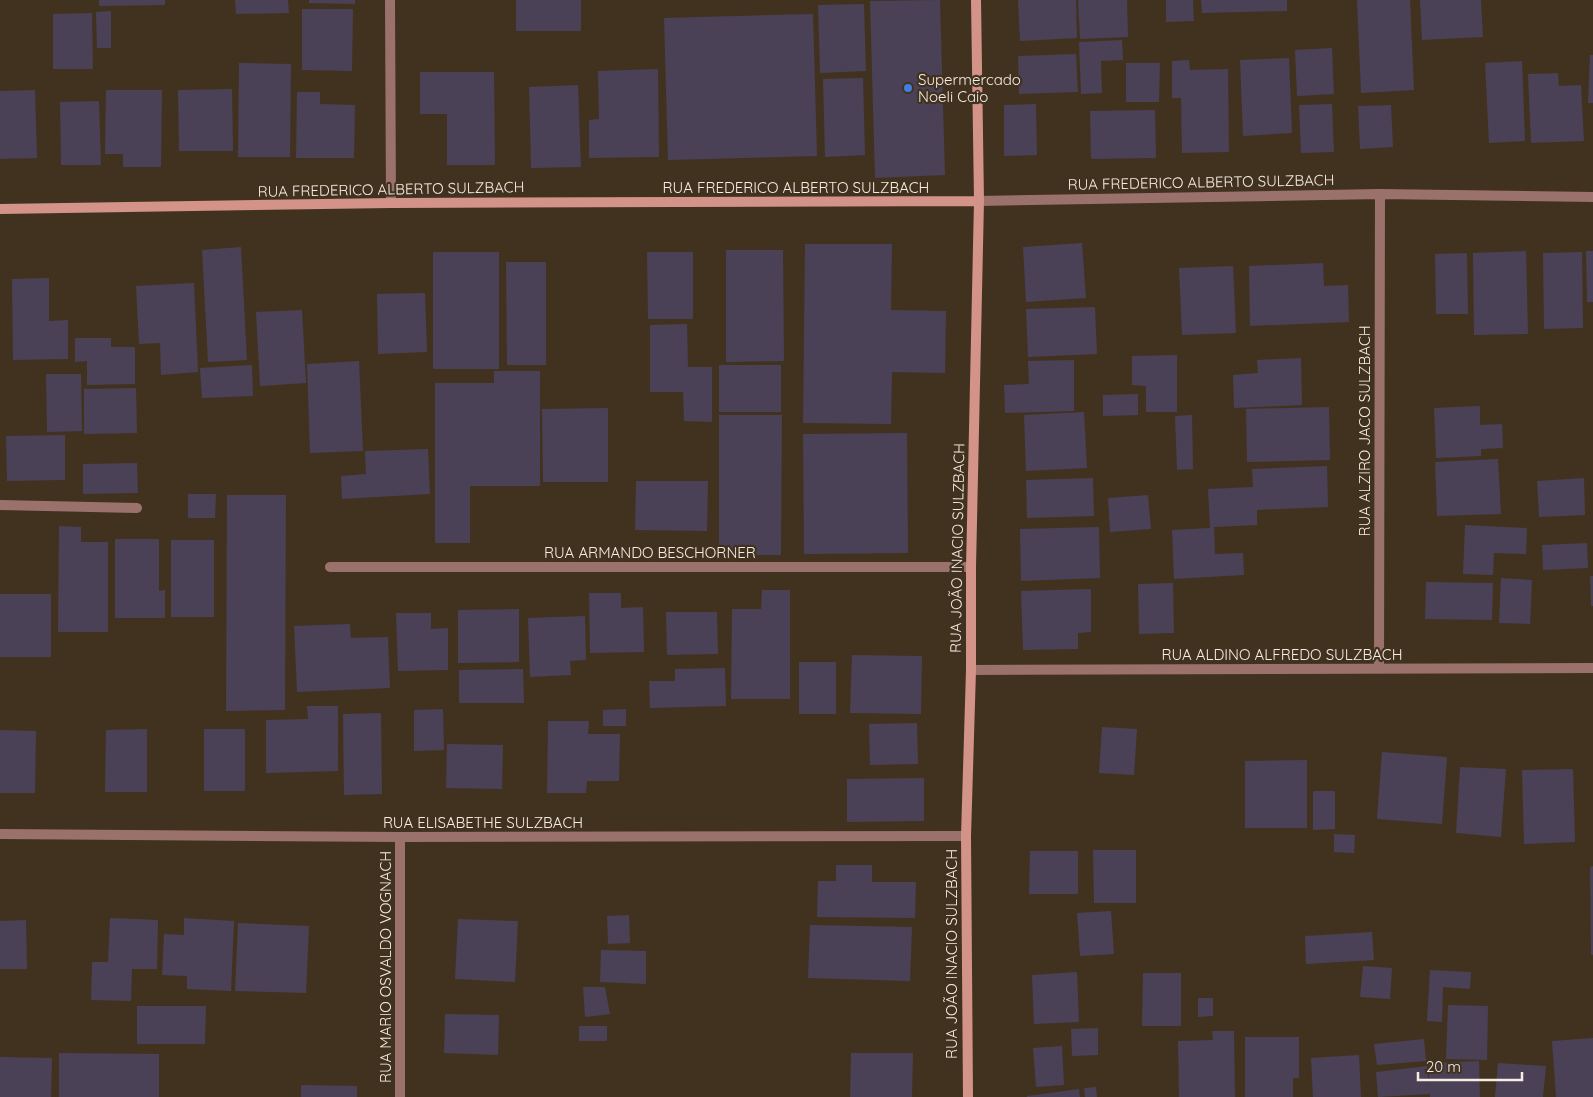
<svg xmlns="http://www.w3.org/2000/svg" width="1593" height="1097" viewBox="0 0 1593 1097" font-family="Quicksand,sans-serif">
<rect width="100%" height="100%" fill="#413220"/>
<path fill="#4a4156" d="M 99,0 L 165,0 L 165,5 L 99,6 Z
M 235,0 L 288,0 L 289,13 L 236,14 Z
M 309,0 L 355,0 L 355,4 L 309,3 Z
M 516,0 L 581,0 L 581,31 L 516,31 Z
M 940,0 L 945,175 L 875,178 L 870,1 Z
M 1018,0 L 1076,0 L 1077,38 L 1020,41 Z
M 1078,0 L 1127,0 L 1128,37 L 1080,39 Z
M 1166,0 L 1193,0 L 1194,21 L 1166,22 Z
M 1201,0 L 1287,0 L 1287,11 L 1202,13 Z
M 1357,0 L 1410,0 L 1414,90 L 1361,93 Z
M 1420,0 L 1481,0 L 1483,37 L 1422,40 Z
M 864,4 L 866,71 L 820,73 L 818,5 Z
M 302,9 L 353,9 L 352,71 L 302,70 Z
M 111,11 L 111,48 L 97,48 L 96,12 Z
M 92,13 L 93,69 L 53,69 L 53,14 Z
M 813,14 L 817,156 L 668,160 L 664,18 Z
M 1122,40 L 1123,60 L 1101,61 L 1102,93 L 1081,94 L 1079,42 Z
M 1332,48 L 1334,94 L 1297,96 L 1295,50 Z
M 1076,54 L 1078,92 L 1019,94 L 1018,56 Z
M 1590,55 L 1593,55 L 1593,103 L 1588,103 Z
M 1289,58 L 1292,133 L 1243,136 L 1240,60 Z
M 1189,60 L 1190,70 L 1228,69 L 1229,152 L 1182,153 L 1181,98 L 1172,98 L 1172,61 Z
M 1522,61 L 1525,141 L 1489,143 L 1485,63 Z
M 239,63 L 291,64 L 290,157 L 238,157 Z
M 1126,63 L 1160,63 L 1159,102 L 1126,102 Z
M 658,69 L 659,157 L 589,158 L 589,120 L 599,119 L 598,71 Z
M 420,72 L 494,72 L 495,165 L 447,165 L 447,114 L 420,114 Z
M 1558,73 L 1559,86 L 1581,85 L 1584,141 L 1531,143 L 1528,74 Z
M 863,78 L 865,155 L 825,157 L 823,79 Z
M 578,85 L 581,167 L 531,168 L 529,87 Z
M 232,89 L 233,151 L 179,151 L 178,90 Z
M 35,90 L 37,158 L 0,159 L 0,91 Z
M 106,90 L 162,90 L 161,167 L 123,167 L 123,154 L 105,154 Z
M 297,92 L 320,92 L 320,104 L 355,105 L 354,158 L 296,158 Z
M 99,101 L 101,165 L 61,165 L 60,102 Z
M 1036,104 L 1037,155 L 1004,156 L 1004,105 Z
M 1332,104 L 1334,152 L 1301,153 L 1299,105 Z
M 1391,105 L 1393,147 L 1360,149 L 1358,106 Z
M 1155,110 L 1156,158 L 1091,159 L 1090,111 Z
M 1082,243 L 1086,298 L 1026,302 L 1023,247 Z
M 805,244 L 892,244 L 891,310 L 946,311 L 945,373 L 892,372 L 891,424 L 803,423 Z
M 241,247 L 247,360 L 208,362 L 202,250 Z
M 726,250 L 783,250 L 784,361 L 726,362 Z
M 1526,251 L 1528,334 L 1474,335 L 1473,253 Z
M 1586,251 L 1593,251 L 1593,302 L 1587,302 Z
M 433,252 L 499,252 L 499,369 L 433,369 Z
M 647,252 L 693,252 L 693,319 L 648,319 Z
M 1582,252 L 1583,328 L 1544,329 L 1543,253 Z
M 1467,253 L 1468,314 L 1436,314 L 1435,254 Z
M 506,262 L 546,262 L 546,365 L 507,365 Z
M 1323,263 L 1324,286 L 1348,285 L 1349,322 L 1250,326 L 1249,266 Z
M 1233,266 L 1236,333 L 1182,335 L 1179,268 Z
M 49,278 L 49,321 L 68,320 L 68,359 L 13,360 L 12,279 Z
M 194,283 L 198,372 L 161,375 L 160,343 L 139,344 L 136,286 Z
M 425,293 L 427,352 L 378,354 L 377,294 Z
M 1095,307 L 1097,354 L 1028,357 L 1026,309 Z
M 302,310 L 306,383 L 260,386 L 256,312 Z
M 687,324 L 688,367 L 712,367 L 712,422 L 684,421 L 683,392 L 650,392 L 650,325 Z
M 75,338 L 111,338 L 111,347 L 135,347 L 135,384 L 87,385 L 87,361 L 75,362 Z
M 1177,355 L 1177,412 L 1146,412 L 1146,386 L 1132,385 L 1132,356 Z
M 1301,358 L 1302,405 L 1234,408 L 1233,375 L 1258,373 L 1257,360 Z
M 1074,360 L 1074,411 L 1005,413 L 1004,385 L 1029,384 L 1028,361 Z
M 359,361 L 363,451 L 310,453 L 307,364 Z
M 252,365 L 253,396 L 202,398 L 200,368 Z
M 719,365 L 781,365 L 781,412 L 719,412 Z
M 494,371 L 540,371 L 540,486 L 470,486 L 470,543 L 435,543 L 435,383 L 494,383 Z
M 46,374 L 81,374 L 82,431 L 47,432 Z
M 136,388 L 137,433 L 84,434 L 84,389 Z
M 1138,394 L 1138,415 L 1103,416 L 1103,395 Z
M 1480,406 L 1480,425 L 1502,424 L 1503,448 L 1481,449 L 1481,456 L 1436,458 L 1434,408 Z
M 1329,407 L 1330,460 L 1247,462 L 1246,409 Z
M 608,408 L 608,482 L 543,482 L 542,409 Z
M 1084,412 L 1087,468 L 1026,471 L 1024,415 Z
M 719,415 L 782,415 L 781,555 L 719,555 Z
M 1192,415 L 1193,469 L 1177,470 L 1175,416 Z
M 907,433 L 908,553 L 804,554 L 803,434 Z
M 65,435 L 65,480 L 7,481 L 6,436 Z
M 428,449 L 430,494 L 342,499 L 341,476 L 366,474 L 365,451 Z
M 1498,459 L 1501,514 L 1437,516 L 1435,462 Z
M 137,463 L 138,493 L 83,494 L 83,464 Z
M 1327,466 L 1328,507 L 1257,510 L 1257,525 L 1214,527 L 1215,554 L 1243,553 L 1244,575 L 1174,579 L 1172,530 L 1210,528 L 1208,489 L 1253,487 L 1252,469 Z
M 1093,478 L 1094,516 L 1027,518 L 1026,480 Z
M 1584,478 L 1585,515 L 1539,517 L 1537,481 Z
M 636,481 L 708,481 L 707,531 L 635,530 Z
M 188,494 L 216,494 L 215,518 L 188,518 Z
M 227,495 L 286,495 L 285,710 L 226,711 Z
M 1148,495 L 1151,529 L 1110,532 L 1108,498 Z
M 1465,525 L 1527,528 L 1526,554 L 1494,553 L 1493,575 L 1463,574 Z
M 59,526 L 81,527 L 81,542 L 108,542 L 108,632 L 58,632 Z
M 1099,527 L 1100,578 L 1021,581 L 1020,529 Z
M 115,539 L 159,539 L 159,591 L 165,590 L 165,618 L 115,618 Z
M 171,540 L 214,540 L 214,617 L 171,617 Z
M 1587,543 L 1588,568 L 1543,570 L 1542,545 Z
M 1590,576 L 1593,576 L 1593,606 L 1591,606 Z
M 1501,578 L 1532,580 L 1530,624 L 1499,623 Z
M 1426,582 L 1493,583 L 1492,620 L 1425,619 Z
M 1173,583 L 1174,633 L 1139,634 L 1138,584 Z
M 1091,589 L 1091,632 L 1078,633 L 1078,649 L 1023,650 L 1021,591 Z
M 762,590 L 790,590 L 790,699 L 731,699 L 732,609 L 761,609 Z
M 589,593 L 621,593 L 621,608 L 643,607 L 644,652 L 590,653 Z
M 0,594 L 51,594 L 51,657 L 0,657 Z
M 519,609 L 519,662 L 458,663 L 458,610 Z
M 666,612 L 717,612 L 718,654 L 667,655 Z
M 396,613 L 431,613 L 431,629 L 448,628 L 448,670 L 398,671 Z
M 585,616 L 586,660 L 570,661 L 571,675 L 530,677 L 528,618 Z
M 350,624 L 351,638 L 388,637 L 390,688 L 297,692 L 294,626 Z
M 852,655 L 922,656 L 921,714 L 850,713 Z
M 799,662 L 836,662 L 836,714 L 799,714 Z
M 725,668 L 726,706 L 650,708 L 649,681 L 675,681 L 675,669 Z
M 523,669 L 524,703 L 459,703 L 459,670 Z
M 307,706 L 338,706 L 338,771 L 266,773 L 266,720 L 308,719 Z
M 443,709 L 444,750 L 414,751 L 414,710 Z
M 626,709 L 626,726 L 603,726 L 603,710 Z
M 381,713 L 382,794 L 344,795 L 343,714 Z
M 548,721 L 589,721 L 588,734 L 620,734 L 619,781 L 587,781 L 586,793 L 547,793 Z
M 917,723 L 918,764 L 870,765 L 869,724 Z
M 1102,727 L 1137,729 L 1134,775 L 1099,773 Z
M 147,729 L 147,792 L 105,792 L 106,730 Z
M 204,729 L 245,729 L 245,791 L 204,791 Z
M 0,730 L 36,731 L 35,793 L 0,793 Z
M 447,744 L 503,745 L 502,789 L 446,788 Z
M 1382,752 L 1447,757 L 1442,824 L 1377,819 Z
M 1307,760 L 1307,828 L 1245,828 L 1245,761 Z
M 1460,767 L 1506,769 L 1501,837 L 1456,833 Z
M 1573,769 L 1575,842 L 1524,844 L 1522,770 Z
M 924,778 L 924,821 L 847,822 L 847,779 Z
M 1313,791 L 1335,791 L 1335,829 L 1313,830 Z
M 1334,834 L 1355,835 L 1354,853 L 1334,852 Z
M 1093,850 L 1136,850 L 1136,903 L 1094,903 Z
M 1030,851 L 1078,851 L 1078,894 L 1029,894 Z
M 836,865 L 872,865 L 872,882 L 916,882 L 915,918 L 817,917 L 818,881 L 836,881 Z
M 1593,866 L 1593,955 L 1591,955 L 1590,867 Z
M 1111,911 L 1114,954 L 1080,956 L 1077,913 Z
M 629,915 L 630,943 L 608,944 L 607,916 Z
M 110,918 L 158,920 L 157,969 L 132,969 L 131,1001 L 91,1000 L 92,962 L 108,962 Z
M 184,918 L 234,921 L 231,991 L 187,989 L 187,976 L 162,975 L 164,934 L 184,935 Z
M 458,919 L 518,921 L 515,982 L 455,979 Z
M 26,920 L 27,969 L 0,969 L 0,921 Z
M 238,923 L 309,926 L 306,993 L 235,991 Z
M 810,925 L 912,927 L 910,981 L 808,978 Z
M 1372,932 L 1374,960 L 1306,964 L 1305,936 Z
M 601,950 L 646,951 L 646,984 L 600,982 Z
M 1363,966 L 1392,968 L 1390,999 L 1360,997 Z
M 1430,970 L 1471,972 L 1470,989 L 1443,987 L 1442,1022 L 1427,1021 Z
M 1077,972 L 1079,1022 L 1034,1024 L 1032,975 Z
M 1143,973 L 1181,973 L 1181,1026 L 1142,1026 Z
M 583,987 L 605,987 L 610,1014 L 585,1017 Z
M 1198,998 L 1213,998 L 1213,1016 L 1198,1017 Z
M 1448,1005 L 1488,1006 L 1487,1060 L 1446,1059 Z
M 137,1006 L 206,1006 L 205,1044 L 137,1044 Z
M 445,1014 L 499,1015 L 498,1055 L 444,1053 Z
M 579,1026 L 607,1026 L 607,1041 L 579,1041 Z
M 1098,1028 L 1098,1055 L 1072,1056 L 1071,1029 Z
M 1212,1031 L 1234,1031 L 1235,1097 L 1179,1097 L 1178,1041 L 1213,1040 Z
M 1245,1037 L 1299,1037 L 1299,1078 L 1293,1078 L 1293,1097 L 1245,1097 Z
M 1593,1038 L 1593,1097 L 1556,1097 L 1552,1041 Z
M 1424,1039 L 1426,1061 L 1377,1065 L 1374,1044 Z
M 1062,1046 L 1064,1085 L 1036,1087 L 1033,1048 Z
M 59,1053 L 159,1054 L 159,1097 L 59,1097 Z
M 851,1053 L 913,1053 L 912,1097 L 850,1097 Z
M 1359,1055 L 1361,1097 L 1313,1097 L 1311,1058 Z
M 0,1057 L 52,1058 L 51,1097 L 0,1097 Z
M 1479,1061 L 1480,1097 L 1430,1097 L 1430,1094 L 1378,1097 L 1376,1072 L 1427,1066 L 1429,1087 L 1429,1063 Z
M 1498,1063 L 1546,1066 L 1543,1097 L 1495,1097 Z
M 301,1085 L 357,1086 L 357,1097 L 301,1097 Z
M 1096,1087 L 1097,1097 L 1085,1097 L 1084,1088 Z
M 1079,1089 L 1080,1097 L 1027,1097 L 1027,1096 Z"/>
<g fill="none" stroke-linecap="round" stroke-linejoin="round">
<path stroke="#9b726b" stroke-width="10" d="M 390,0 L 391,203
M 979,201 L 1380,194 L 1593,197
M 0,505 L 137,508
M 330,567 L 971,567
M 1379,669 L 1380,194
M 971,670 L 1593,668
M 0,834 L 400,837 L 966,836
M 400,1097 L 400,837"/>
<path stroke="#d49389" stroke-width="10" d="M 0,209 L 391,203 L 979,201
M 968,1097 L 966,836 L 971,670 L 971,567 L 979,201 L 976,0"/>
</g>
<circle fill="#3f7fe0" stroke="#413220" stroke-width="2" cx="908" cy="88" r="5"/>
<g text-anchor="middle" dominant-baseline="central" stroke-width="4.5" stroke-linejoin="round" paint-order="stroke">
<g font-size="15" fill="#f6ece1" stroke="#413220" text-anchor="start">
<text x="918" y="79">Supermercado<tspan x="918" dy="17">Noeli Caio</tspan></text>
</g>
<g font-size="15" fill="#f6ece1" stroke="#413220">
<text transform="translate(1201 182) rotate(-1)">RUA FREDERICO ALBERTO SULZBACH</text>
<text x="796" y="187">RUA FREDERICO ALBERTO SULZBACH</text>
<text transform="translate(391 189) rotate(-1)">RUA FREDERICO ALBERTO SULZBACH</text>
<text transform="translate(1364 431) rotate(-90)">RUA ALZIRO JACO SULZBACH</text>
<text transform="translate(957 548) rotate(-89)">RUA JOÃO INACIO SULZBACH</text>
<text x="650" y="552">RUA ARMANDO BESCHORNER</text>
<text x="1282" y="654">RUA ALDINO ALFREDO SULZBACH</text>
<text x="483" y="822">RUA ELISABETHE SULZBACH</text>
<text transform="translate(951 954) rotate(-90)">RUA JOÃO INACIO SULZBACH</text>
<text transform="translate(385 967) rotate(-90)">RUA MARIO OSVALDO VOGNACH</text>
</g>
</g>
<path d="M1418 1072v8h104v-8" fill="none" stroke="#f6ece1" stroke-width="2.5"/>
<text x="1426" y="1072" font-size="15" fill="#f6ece1" stroke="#413220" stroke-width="4" paint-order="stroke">20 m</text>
</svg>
